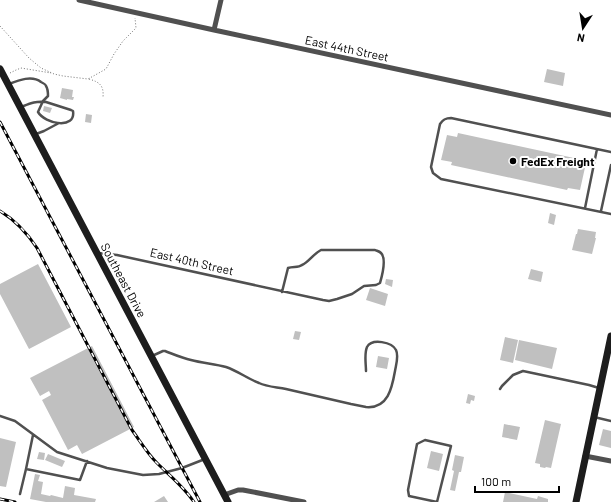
<svg xmlns="http://www.w3.org/2000/svg" width="611" height="502" viewBox="0 0 611 502" font-family="Barlow,sans-serif">
<rect width="100%" height="100%" fill="#fff"/>
<path fill="#c0c0c0" d="M 547,69 L 565,73 L 563,86 L 544,82 Z
M 62,88 L 73,90 L 72,97 L 74,97 L 73,100 L 67,99 L 67,100 L 60,98 Z
M 44,106 L 52,108 L 50,113 L 43,111 Z
M 86,114 L 92,115 L 91,123 L 85,122 Z
M 458,133 L 574,158 L 574,160 L 586,163 L 580,190 L 568,188 L 567,190 L 451,165 L 452,162 L 441,160 L 447,135 L 457,137 Z
M 550,213 L 556,215 L 554,225 L 548,223 Z
M 578,229 L 596,232 L 595,238 L 596,238 L 592,254 L 572,250 L 576,234 L 577,234 Z
M 38,264 L 71,327 L 29,349 L 0,294 L 0,284 Z
M 531,269 L 543,272 L 541,282 L 528,279 Z
M 386,279 L 393,280 L 392,287 L 385,284 Z
M 370,288 L 388,294 L 385,306 L 366,300 Z
M 295,331 L 301,332 L 299,340 L 293,339 Z
M 505,337 L 518,340 L 513,363 L 500,360 Z
M 519,340 L 557,348 L 552,369 L 515,360 Z
M 92,346 L 134,427 L 82,454 L 77,445 L 68,450 L 42,400 L 51,395 L 49,391 L 40,396 L 30,378 Z
M 378,356 L 389,358 L 387,369 L 376,367 Z
M 468,394 L 475,396 L 474,401 L 471,400 L 470,404 L 466,403 Z
M 545,420 L 561,424 L 551,468 L 546,467 L 545,468 L 540,467 L 540,464 L 535,463 Z
M 504,424 L 520,427 L 517,440 L 502,437 Z
M 603,429 L 611,431 L 611,448 L 599,445 Z
M 0,438 L 16,442 L 6,487 L 0,486 Z
M 431,451 L 443,454 L 439,471 L 427,468 Z
M 39,452 L 45,453 L 44,460 L 37,459 Z
M 48,454 L 65,461 L 62,467 L 45,460 Z
M 455,455 L 464,457 L 461,472 L 459,472 L 455,491 L 450,490 L 454,471 L 452,470 Z
M 35,474 L 40,475 L 38,481 L 43,482 L 41,494 L 50,496 L 51,495 L 63,498 L 65,486 L 75,488 L 74,495 L 96,499 L 95,502 L 46,502 L 30,499 Z
M 505,492 L 537,499 L 538,496 L 548,499 L 548,502 L 503,502 Z
M 164,496 L 168,502 L 154,502 Z"/>
<g fill="none" stroke-linecap="round" stroke-linejoin="round">
<path stroke="#727272" stroke-width="1" stroke-dasharray="1 2" stroke-linecap="butt" d="M 0,26 L 29,58 L 41,68 L 54,74 L 63,76 L 88,79 L 106,69 L 114,54 L 123,41 L 136,28 L 135,18
M 10,73 L 16,70 L 21,68 L 51,73
M 89,79 C 99,82 104,85 103,97"/>
<path stroke="#505050" stroke-width="2.5" d="M 9,84 C 19,80 32,75 41,82 C 43,83 46,85 46,86 C 48,89 48,94 48,96 L 43,101 L 38,112 C 45,124 76,130 73,111 L 71,110 L 46,102 C 35,101 31,103 21,107
M 36,134 L 44,131 L 59,123
M 611,152 L 451,118 C 446,118 443,119 440,124 L 431,167 L 433,173 L 441,179 L 611,214
M 585,208 L 597,149
M 601,211 L 611,165
M 98,253 L 117,255 L 323,300 L 329,301 L 337,299 L 352,294 L 364,286 L 376,285 L 380,283 C 382,276 387,259 381,253 C 379,251 377,251 375,250 L 321,250 C 313,254 309,262 302,265 C 298,268 293,266 288,268 L 282,292
M 152,356 L 163,351 L 165,351 C 173,354 182,358 191,360 C 202,363 215,364 226,367 C 238,371 248,379 259,383 C 267,387 277,387 286,389 C 308,394 329,399 351,404 C 356,405 361,406 366,407 C 388,409 392,388 395,371 C 396,365 399,356 396,350 C 392,342 372,338 367,347 C 364,354 366,364 366,371
M 500,389 L 502,386 L 513,375 L 523,371 L 589,385 L 599,388
M 0,416 L 15,421 L 57,452 L 107,468 L 143,475 L 159,474 L 182,468 L 205,459
M 594,417 L 611,421
M 33,435 L 26,469 L 80,480 L 87,461
M 20,494 L 26,469
M 437,502 L 409,496 L 408,490 L 417,444 L 425,440 L 451,446 L 437,502"/>
<path stroke="#505050" stroke-width="5" d="M 79,0 L 214,30 L 611,115
M 214,30 L 221,0
M 585,456 L 611,461
M 224,495 L 238,490 L 243,490 L 304,502"/>
<path stroke="#1d1d1d" stroke-width="7" d="M 0,69 L 228,502
M 576,502 L 611,336"/>
<defs>
<path id="rail" d="M 0,122 L 200,502
M 0,211 C 15,220 27,233 37,248 L 132,430 C 140,441 147,453 157,463 C 170,476 184,487 194,502
M 0,499 L 15,502"/>
</defs>
<use href="#rail" stroke="#000" stroke-width="3"/>
<use href="#rail" stroke="#fff" stroke-width="1.5" stroke-dasharray="4.5" stroke-linecap="butt"/>
</g>
<circle fill="#000" stroke="#fff" stroke-width="1.5" cx="513" cy="161" r="4"/>
<g text-anchor="middle" dominant-baseline="central" stroke-width="4" stroke-linejoin="round" paint-order="stroke">
<g font-size="12" fill="#000" stroke="#fff">
<text transform="translate(347 48) rotate(12)">East 44th Street</text>
<text transform="translate(192 261) rotate(13)">East 40th Street</text>
<text transform="translate(124 280) rotate(62)">Southeast Drive</text>
</g>
<g font-size="12" font-weight="bold" fill="#000" stroke="#fff" text-anchor="start">
<text x="521" y="161">FedEx Freight</text>
</g>
</g>
<g transform="translate(583 28) rotate(192)" stroke="#ffffff" stroke-width="3" paint-order="stroke">
<path d="M0-3L7 15L0 10L-7 15Z" fill="#000000"/>
<text y="-6" font-size="11" font-weight="bold" text-anchor="middle" fill="#000000">N</text>
</g>
<path d="M475 486v6h84v-6" fill="none" stroke="#000000" stroke-width="2"/>
<text x="481" y="486" font-size="12" fill="#000000" stroke="#ffffff" stroke-width="3" paint-order="stroke">100 m</text>
</svg>
